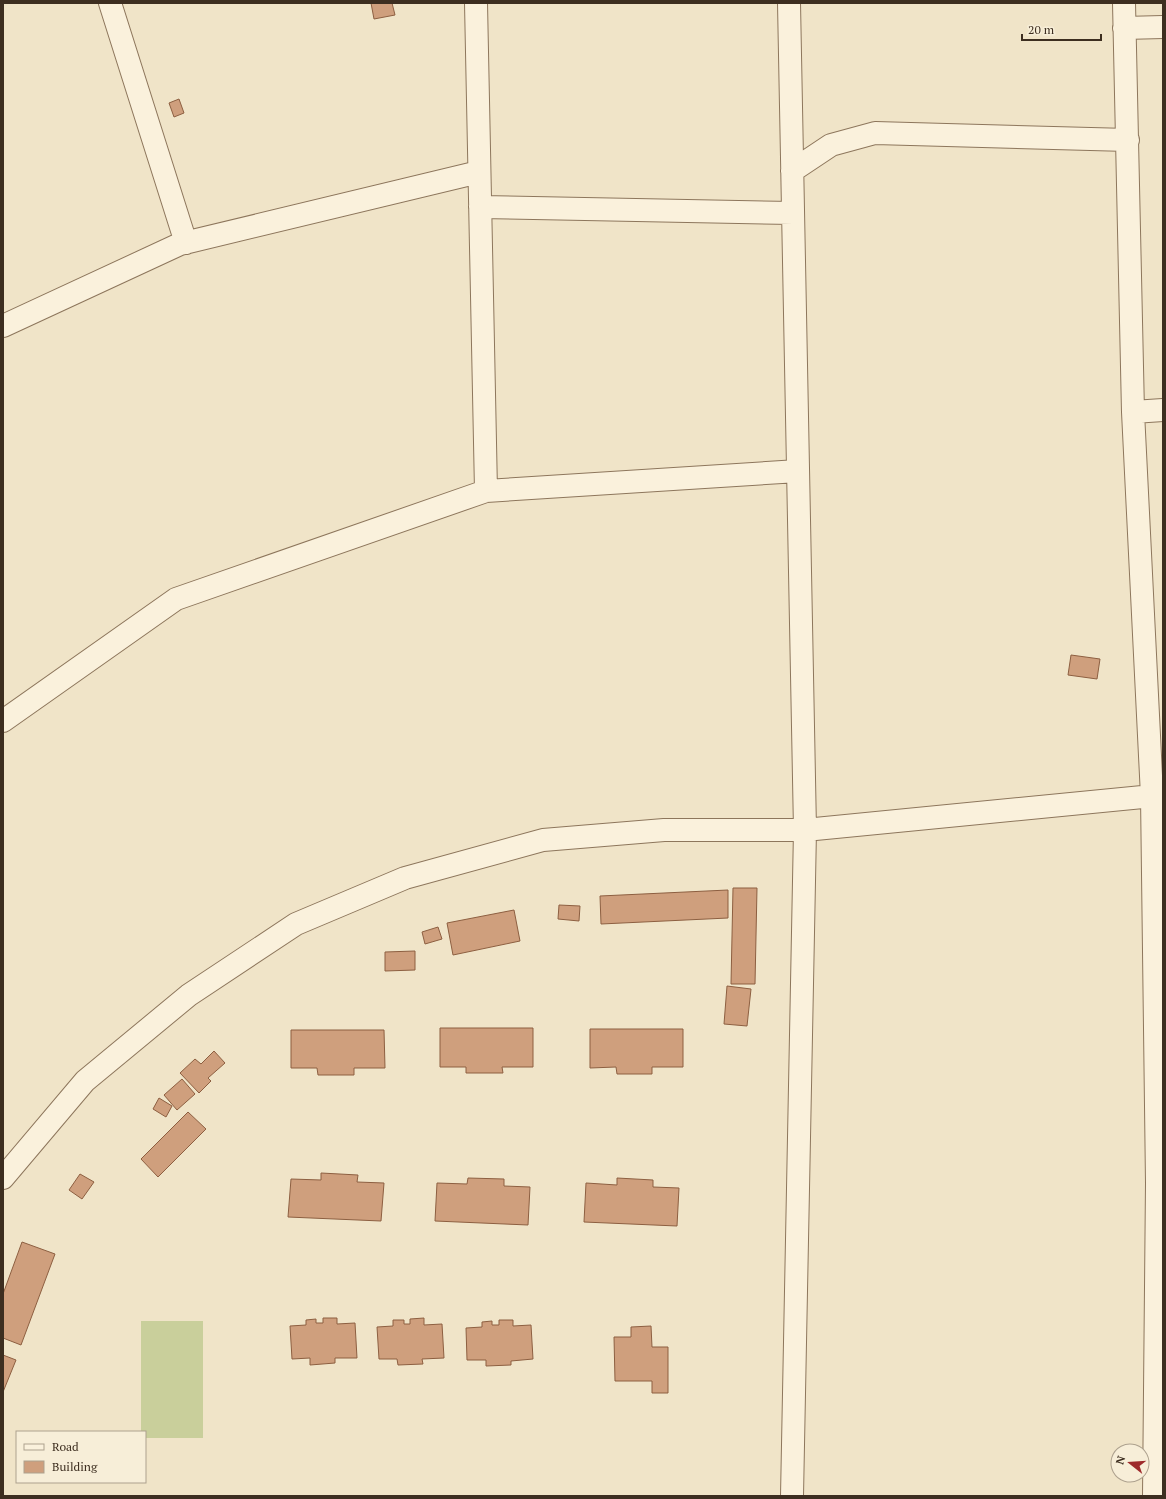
<svg xmlns="http://www.w3.org/2000/svg" width="1166" height="1499" viewBox="0 0 1166 1499" font-family="'PT Serif',serif">
<rect width="100%" height="100%" fill="#f0e4c8"/>
<path fill="#c9cf9b" d="M 141,1321 L 203,1321 L 203,1438 L 145,1438 L 145,1432 L 141,1432 Z"/>
<path fill="#cf9f7d" stroke="#8d5f41" d="M 371,3 L 392,3 L 395,15 L 374,19 Z
M 179,99 L 184,113 L 174,117 L 169,103 Z
M 1071,655 L 1100,659 L 1097,679 L 1068,675 Z
M 733,888 L 757,888 L 755,984 L 731,984 Z
M 728,890 L 728,918 L 601,924 L 600,896 Z
M 559,905 L 580,906 L 579,921 L 558,919 Z
M 514,910 L 520,941 L 453,955 L 447,923 Z
M 438,927 L 442,939 L 425,944 L 422,932 Z
M 415,951 L 415,970 L 385,971 L 385,952 Z
M 727,986 L 751,989 L 747,1026 L 724,1024 Z
M 440,1028 L 533,1028 L 533,1067 L 502,1067 L 503,1073 L 466,1073 L 466,1067 L 440,1067 Z
M 590,1029 L 683,1029 L 683,1067 L 652,1067 L 652,1074 L 617,1074 L 616,1067 L 590,1068 Z
M 291,1030 L 384,1030 L 385,1068 L 354,1068 L 354,1075 L 318,1075 L 317,1068 L 291,1068 Z
M 214,1051 L 225,1063 L 208,1078 L 211,1081 L 199,1093 L 180,1073 L 195,1059 L 201,1064 Z
M 182,1079 L 195,1094 L 177,1110 L 164,1095 Z
M 159,1098 L 172,1106 L 166,1117 L 153,1109 Z
M 188,1112 L 206,1129 L 158,1177 L 141,1159 Z
M 321,1173 L 358,1175 L 357,1182 L 384,1183 L 381,1221 L 288,1217 L 291,1179 L 321,1180 Z
M 80,1174 L 94,1182 L 82,1199 L 69,1190 Z
M 468,1178 L 504,1179 L 504,1186 L 530,1187 L 528,1225 L 435,1221 L 437,1183 L 467,1184 Z
M 617,1178 L 653,1180 L 653,1187 L 679,1188 L 677,1226 L 584,1222 L 586,1183 L 617,1185 Z
M 22,1242 L 55,1254 L 21,1345 L 3,1338 L 3,1294 Z
M 323,1318 L 337,1318 L 337,1324 L 355,1323 L 357,1358 L 335,1358 L 335,1363 L 310,1365 L 310,1358 L 292,1359 L 290,1326 L 306,1325 L 306,1320 L 316,1319 L 316,1323 L 323,1323 Z
M 424,1318 L 424,1325 L 442,1324 L 444,1358 L 422,1359 L 423,1364 L 398,1365 L 397,1359 L 379,1359 L 377,1327 L 393,1326 L 393,1320 L 404,1320 L 404,1324 L 410,1324 L 410,1319 Z
M 499,1320 L 513,1320 L 513,1326 L 531,1325 L 533,1359 L 511,1361 L 511,1365 L 486,1366 L 486,1360 L 467,1360 L 466,1328 L 482,1327 L 482,1322 L 492,1321 L 492,1325 L 499,1325 Z
M 651,1326 L 652,1347 L 668,1347 L 668,1393 L 652,1393 L 652,1381 L 615,1381 L 614,1337 L 631,1337 L 631,1327 Z
M 3,1355 L 16,1360 L 3,1392 Z"/>
<g fill="none" stroke-linecap="round" stroke-linejoin="round">
<defs>
<path id="street" d="M 110,3 L 186,243
M 476,3 L 486,491
M 789,3 L 805,830 L 792,1496
M 1124,3 L 1133,412 L 1152,796 L 1157,1183 L 1154,1496
M 1124,28 L 1163,27
M 792,171 L 831,145 L 875,133 L 1128,140
M 480,207 L 793,213
M 3,326 L 180,244 L 479,172
M 1133,412 L 1163,410
M 3,721 L 176,599 L 486,491 L 798,471
M 3,1178 L 85,1081 L 189,995 L 296,924 L 405,878 L 543,840 L 664,830 L 805,830 L 1163,795"/>
</defs>
<use href="#street" stroke="#8d765c" stroke-width="24"/>
<use href="#street" stroke="#faf1dc" stroke-width="22"/>
</g>
<rect width="1166" height="1499" fill="none" stroke="#3d2e20" stroke-width="8"/>
<rect x="16" y="1431" width="130" height="52" fill="#f7eed8" stroke="#ada18e"/>
<rect x="24" y="1444" width="20" height="6" fill="#faf1dc" stroke="#ada18e"/>
<text x="52" y="1451" font-size="12" fill="#3d2e20">Road</text>
<rect x="24" y="1461" width="20" height="12" fill="#cf9f7d" stroke="#ada18e"/>
<text x="52" y="1471" font-size="12" fill="#3d2e20">Building</text>
<g transform="translate(1130 1463) rotate(287)"><circle r="19" fill="#f7eed8" stroke="#ada18e"/>
<path d="M0-3L7 15L0 10L-7 15Z" fill="#9e2a2b"/>
<text y="-6" font-size="11" font-weight="bold" text-anchor="middle" fill="#3d2e20">N</text>
</g>
<path d="M1022 34v6h79v-6" fill="none" stroke="#3d2e20" stroke-width="2"/>
<text x="1028" y="34" font-size="12" fill="#3d2e20" stroke="#f7eed8" stroke-width="3" paint-order="stroke">20 m</text>
</svg>
